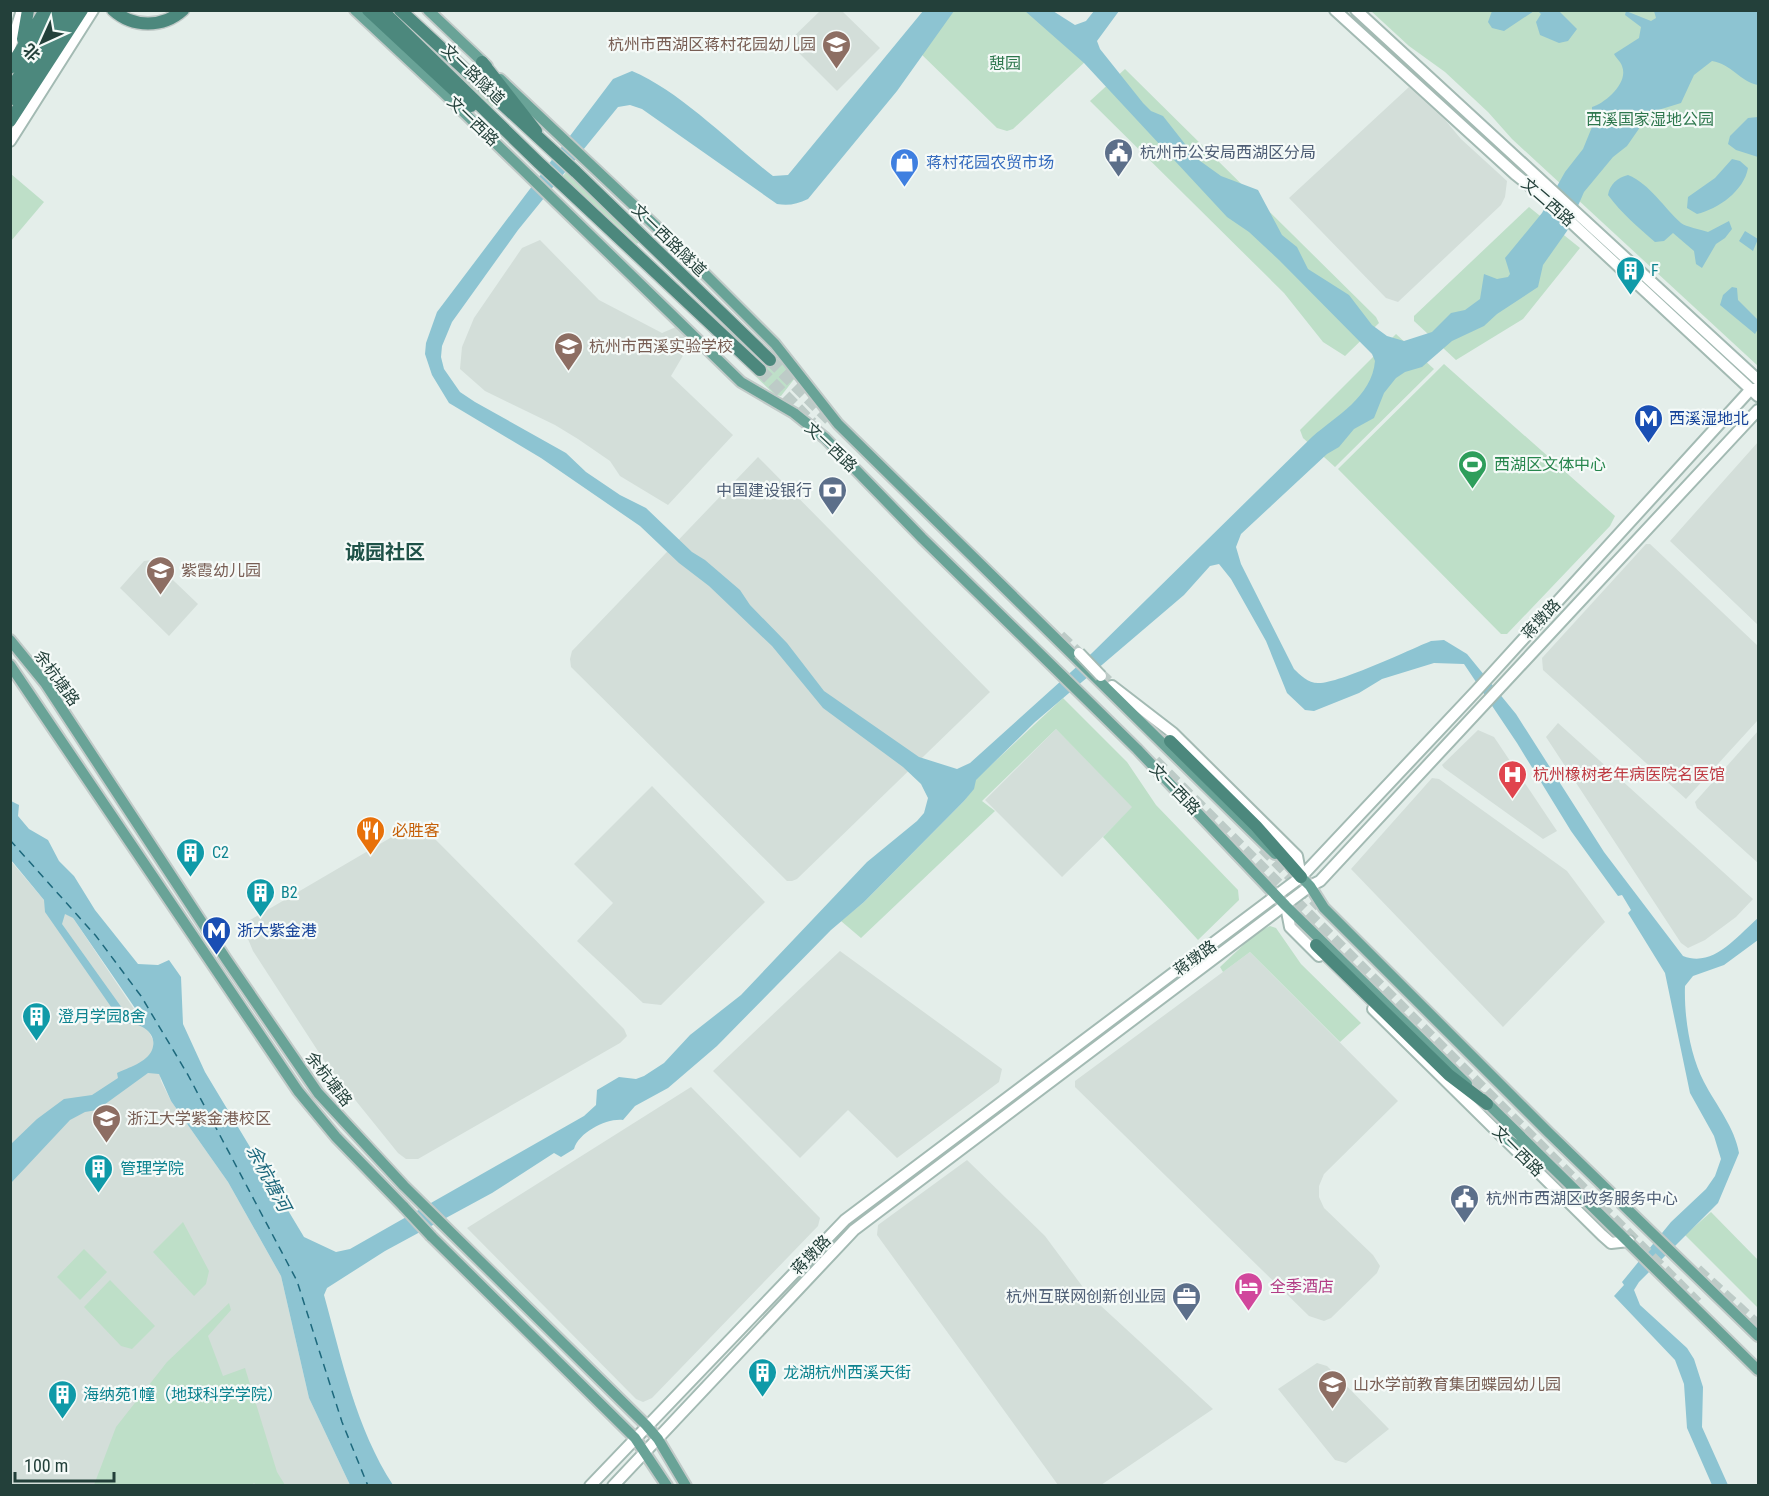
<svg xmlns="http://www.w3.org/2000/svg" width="1769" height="1496" viewBox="0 0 1769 1496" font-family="'Roboto Condensed','Noto Sans SC',sans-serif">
<rect width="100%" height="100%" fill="#e4eeea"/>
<path fill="#d3ded9" d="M 820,11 L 842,11 L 880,48 L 837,91 L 788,42 Z
M 1409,87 L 1445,120 L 1461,139 L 1507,181 L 1505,197 L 1501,205 L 1398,302 L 1386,298 L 1289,198 Z
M 540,240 L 599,300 L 662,333 L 676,327 L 691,342 L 671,376 L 733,435 L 668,505 L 620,476 L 610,461 L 578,439 L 555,425 L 485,391 L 460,369 L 462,347 L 474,318 L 522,248 Z
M 1758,442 L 1758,625 L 1670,541 Z
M 758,457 L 990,692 L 797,879 L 792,881 L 787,881 L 571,667 L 570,659 L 572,651 Z
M 1646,544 L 1650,544 L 1758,646 L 1758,720 L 1686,799 L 1543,670 L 1542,658 Z
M 152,560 L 198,604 L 169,636 L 120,588 L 144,561 Z
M 1558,723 L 1753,899 L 1736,917 L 1705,940 L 1688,948 L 1681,943 L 1546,737 Z
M 1056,729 L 1133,807 L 1062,877 L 985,800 Z
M 1478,730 L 1494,737 L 1557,831 L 1543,839 L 1444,768 L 1442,765 Z
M 1758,731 L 1758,863 L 1697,808 L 1695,802 Z
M 1432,778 L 1439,779 L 1567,871 L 1605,922 L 1503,1027 L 1351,869 Z
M 652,786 L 765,902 L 661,1005 L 643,1003 L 577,941 L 613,903 L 574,864 Z
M 414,824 L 424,828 L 624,1029 L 627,1036 L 620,1043 L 418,1159 L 406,1159 L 398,1153 L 327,1065 L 253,951 L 243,927 L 250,920 Z
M 10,860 L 44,900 L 73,918 L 148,1030 L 153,1040 L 161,1081 L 171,1101 L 228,1182 L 281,1276 L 309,1398 L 350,1485 L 11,1485 Z
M 840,951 L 1002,1069 L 999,1082 L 897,1158 L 848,1110 L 800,1158 L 713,1071 Z
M 1250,952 L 1398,1101 L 1324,1174 L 1319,1186 L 1319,1197 L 1324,1208 L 1373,1255 L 1380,1266 L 1377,1273 L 1331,1318 L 1324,1321 L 1309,1316 L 1075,1087 L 1075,1081 Z
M 691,1087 L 820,1218 L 818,1226 L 652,1398 L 643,1402 L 636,1399 L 467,1228 Z
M 967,1160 L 1045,1236 L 1088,1294 L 1213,1409 L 1101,1485 L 1058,1485 L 877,1235 L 878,1225 Z
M 1317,1363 L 1327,1366 L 1389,1429 L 1346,1463 L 1335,1460 L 1278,1389 Z"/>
<path fill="#bedfc8" d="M 390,11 L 393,11 L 494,105 L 492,107 Z
M 949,11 L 1030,11 L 1087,60 L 1013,129 L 1007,131 L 997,128 L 918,51 Z
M 1371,11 L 1758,11 L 1758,366 L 1512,139 L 1488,112 L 1445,72 L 1409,46 Z
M 1125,69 L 1376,317 L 1379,323 L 1345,356 L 1323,342 L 1284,293 L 1090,101 Z
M 567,171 L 639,242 L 637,244 L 563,176 Z
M 11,174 L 44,202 L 11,241 Z
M 1529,207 L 1580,248 L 1523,319 L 1456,360 L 1414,321 L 1414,316 Z
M 1396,334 L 1434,369 L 1335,467 L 1303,438 L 1300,430 Z
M 770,350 L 795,378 L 781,396 L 775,395 L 750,371 C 763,369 769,363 770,350 Z
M 1444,364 L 1615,516 L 1610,526 L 1507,634 L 1501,634 L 1338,469 Z
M 1063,698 L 1127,762 L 1156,805 L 1238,890 L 1239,900 L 1198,940 L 1103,837 L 1132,807 L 1056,729 L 982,801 L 995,811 L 861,938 L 841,921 L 864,902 L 964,801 L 973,789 L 975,780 Z
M 1270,926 L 1276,928 L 1301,964 L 1361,1023 L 1340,1042 L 1250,952 L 1223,972 L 1220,967 L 1256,933 Z
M 1711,1212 L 1758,1260 L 1758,1308 L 1685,1235 Z
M 183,1222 L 209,1271 L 206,1284 L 194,1296 L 153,1252 Z
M 84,1249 L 107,1272 L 80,1300 L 57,1277 Z
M 110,1280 L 155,1326 L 132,1349 L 121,1346 L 84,1307 Z
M 229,1303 L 231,1310 L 208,1336 L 223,1376 L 245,1368 L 277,1472 L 285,1485 L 256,1485 L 254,1483 L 251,1486 L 94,1485 L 116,1427 L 167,1362 Z"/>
<path fill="#8dc4d2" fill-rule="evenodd" d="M 923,11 L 954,11 L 897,91 L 808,199 C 797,204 789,206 777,204 L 642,109 L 630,105 L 618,107 L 518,230 L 452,322 L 442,346 L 441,357 L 444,369 L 460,392 L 475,402 L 566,453 L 586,472 L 620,495 L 646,508 L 692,552 L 705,560 L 740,590 L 750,605 L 787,643 L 824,691 L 919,757 L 957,769 L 970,763 L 1092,653 L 1312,437 C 1336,416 1372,397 1375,361 L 1372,354 L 1279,260 L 1249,232 L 1227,217 L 1084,63 L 1025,11 L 1053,11 L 1075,25 L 1086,21 L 1094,11 L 1119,11 L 1097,41 L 1100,49 L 1143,103 L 1151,111 L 1163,116 L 1196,158 L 1221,176 L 1258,190 L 1282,235 L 1297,247 L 1308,269 L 1349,295 L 1372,325 L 1387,336 L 1404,341 L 1432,332 L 1451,313 L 1465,310 L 1480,299 L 1484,274 L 1497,279 L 1508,277 L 1510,274 L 1505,258 L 1542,213 L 1565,172 L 1583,149 L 1592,127 L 1592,107 C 1605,103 1629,83 1622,66 C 1621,62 1616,58 1614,54 L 1639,38 L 1641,27 L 1625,15 L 1626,11 L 1651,21 L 1656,18 L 1654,11 L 1758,11 L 1758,85 C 1741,82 1731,64 1712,61 L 1694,75 L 1681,103 L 1655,111 L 1645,120 L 1627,146 L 1613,157 L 1584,192 L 1567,231 L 1543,265 L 1538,287 L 1497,314 L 1484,326 L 1452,341 L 1422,367 L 1405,372 L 1396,378 L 1384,393 L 1374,418 L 1354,429 L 1339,447 L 1327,454 L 1241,534 L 1236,547 L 1241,564 L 1294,669 C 1300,675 1308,683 1318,683 C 1338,684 1409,650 1431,641 L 1444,640 L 1467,654 L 1516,714 L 1604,852 L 1683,956 C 1714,968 1737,936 1758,918 L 1758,940 L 1724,965 L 1693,976 L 1685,986 C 1684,1017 1690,1055 1704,1082 C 1716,1105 1735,1128 1739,1153 L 1718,1203 L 1639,1282 L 1634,1290 L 1640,1305 L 1687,1348 L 1694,1359 L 1703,1387 L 1702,1427 L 1728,1485 L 1712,1485 L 1687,1428 L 1684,1384 L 1675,1360 L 1614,1296 L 1624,1285 L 1622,1282 L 1671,1222 L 1706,1189 L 1715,1176 L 1721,1159 L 1714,1136 L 1690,1093 L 1665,973 L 1628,913 L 1631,910 L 1622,895 L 1618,896 L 1571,831 L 1517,743 L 1464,664 L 1434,663 L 1382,679 L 1359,693 L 1314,711 L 1305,710 L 1287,693 L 1266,641 L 1231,579 L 1219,564 L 1210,566 L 1184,595 L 1035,722 L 976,780 L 974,789 L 964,801 L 864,902 L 831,930 L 717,1046 L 668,1088 L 635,1106 L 623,1120 C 607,1118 579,1132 574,1149 L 561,1157 L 554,1153 L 492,1193 L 385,1251 L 327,1288 L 324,1295 C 342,1360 356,1428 393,1485 L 350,1485 L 309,1398 L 281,1276 L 228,1182 L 171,1101 L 159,1074 L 148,1073 L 97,1110 L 85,1112 L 70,1120 L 11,1183 L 11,1144 L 37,1119 L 64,1099 L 92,1095 L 118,1078 L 117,1073 C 128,1068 147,1062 152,1050 C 159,1032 138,1021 123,1024 L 45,912 L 44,900 L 11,860 L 11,801 L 19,805 L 18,816 L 29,829 L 48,840 L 59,861 L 74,876 L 95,910 L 138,964 L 158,965 L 169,960 L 181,977 L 183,1024 L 205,1072 L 304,1237 L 336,1252 L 350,1249 L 584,1116 L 596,1105 L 597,1090 L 619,1077 L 636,1079 L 644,1076 L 664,1063 L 690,1035 L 741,995 L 867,862 L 917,821 L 924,813 L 928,798 L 921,784 L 903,767 L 823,708 L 772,646 L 709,586 L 679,563 L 640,526 L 541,458 L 449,403 L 432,375 L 425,354 L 426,343 L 437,312 L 613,79 L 632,71 C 680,91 730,143 773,176 L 788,175 ZM 65,914 L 73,918 L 137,1011 L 127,1015 L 62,924 Z
M 1492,11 L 1492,10 L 1534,11 L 1504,31 L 1492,28 L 1488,22 Z
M 1538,11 L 1560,12 L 1577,29 L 1568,41 L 1559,43 L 1540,35 L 1536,22 L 1541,14 Z
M 1758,117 L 1758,157 L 1736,150 L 1728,144 L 1730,136 L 1748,118 Z
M 1732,159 L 1740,161 L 1748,168 C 1744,191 1718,209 1697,214 L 1687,208 L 1688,197 L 1715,178 Z
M 1628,175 C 1650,184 1664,208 1681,223 C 1686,227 1700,229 1708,232 L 1729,221 L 1732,229 L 1725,238 L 1716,244 L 1702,268 L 1696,264 L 1694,251 L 1673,233 L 1664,241 L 1655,242 C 1639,228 1621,213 1608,195 C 1610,184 1617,178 1628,175 Z
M 1745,231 L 1758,239 L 1753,251 L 1739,241 Z
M 1732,287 L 1737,288 L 1738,300 L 1758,320 L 1758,329 L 1755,334 L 1720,305 L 1723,295 Z"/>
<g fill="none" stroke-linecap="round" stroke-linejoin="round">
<path stroke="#1d687c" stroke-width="1.5" stroke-dasharray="8 6" stroke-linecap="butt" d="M 10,840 L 96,936 L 141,996 L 188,1075 L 297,1281 L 342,1422 L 368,1486"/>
<path stroke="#bdcbc7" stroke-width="12" stroke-dasharray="12 6" stroke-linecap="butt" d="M 770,360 L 830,420
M 760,370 L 812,423
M 1060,636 L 1119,692
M 1140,712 L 1170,741
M 1155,761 L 1697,1303
M 1263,848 L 1320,906
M 1285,912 L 1316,945
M 1697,1270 L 1758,1326"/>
<defs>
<path id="secondary" d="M 1335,10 L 1515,174 L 1545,198 L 1758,396
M 1356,10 L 1758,380
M 10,48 L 22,10
M 10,141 L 93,10
M 1112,686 L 1173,733 L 1297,856 L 1301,877
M 1286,906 L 1290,927 L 1319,956
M 1373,1009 L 1602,1235 L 1611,1243 L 1629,1241
M 590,1486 L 845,1220 L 1301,877 L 1477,690 L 1751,389 L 1758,389
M 613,1486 L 854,1230 L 1310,886 L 1320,881 L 1758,410"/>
<path id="primary" d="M 355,10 L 443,92 L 741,382 L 794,413 L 825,438 L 922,538 L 1137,749 L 1286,906 L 1467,1084
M 428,10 L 487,66
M 500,79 L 682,251 L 775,344 L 838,424 L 1275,854
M 10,640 L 45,683 L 226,959 L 318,1093 L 404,1186 L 646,1425 L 658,1439 L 686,1486
M 10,665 L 298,1091 L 336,1137 L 404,1207
M 1296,872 L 1310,886 L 1324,908 L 1549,1133 L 1758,1336
M 1483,1099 L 1758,1370
M 1502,1136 L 1531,1155
M 431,1236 L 635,1438 L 667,1486"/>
<path id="trunk" d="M 113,10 C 133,28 163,28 183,10
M 368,10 L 471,106
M 382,10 L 539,163 L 760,370
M 400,10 L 576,172 L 770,360
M 23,39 L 28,10
M 482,62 L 536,131
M 10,68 L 45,10
M 10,91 L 58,10
M 16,100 L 69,10
M 10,121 L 82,10
M 1170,741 L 1256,826 L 1301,877
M 1316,945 L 1449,1075 L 1487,1104"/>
</defs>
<use href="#secondary" stroke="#a3bab3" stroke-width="14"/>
<use href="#primary" stroke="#c1cac8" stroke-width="14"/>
<use href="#trunk" stroke="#c1cac8" stroke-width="15"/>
<use href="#secondary" stroke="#fff" stroke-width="10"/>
<use href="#primary" stroke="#69a397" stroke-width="10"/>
<use href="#trunk" stroke="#4c887d" stroke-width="12"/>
<defs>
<path id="secondary-bridge" d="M 1079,653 L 1101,676"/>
<path id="primary-bridge" d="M 404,1207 L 431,1236"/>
</defs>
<use href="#secondary-bridge" stroke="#a3bab3" stroke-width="14" stroke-linecap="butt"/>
<use href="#primary-bridge" stroke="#c1cac8" stroke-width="14" stroke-linecap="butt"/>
<use href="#secondary-bridge" stroke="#fff" stroke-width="10"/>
<use href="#primary-bridge" stroke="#69a397" stroke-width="10"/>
</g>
<defs>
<symbol id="school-pin" viewBox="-11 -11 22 30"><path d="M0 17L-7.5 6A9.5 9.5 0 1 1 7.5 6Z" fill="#8d6e63" stroke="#f5faf8"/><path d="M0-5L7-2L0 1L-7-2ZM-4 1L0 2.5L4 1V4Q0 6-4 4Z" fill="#fff"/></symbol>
<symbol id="civic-pin" viewBox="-11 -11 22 30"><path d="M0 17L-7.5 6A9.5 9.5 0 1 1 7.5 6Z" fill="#5c6f8a" stroke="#f5faf8"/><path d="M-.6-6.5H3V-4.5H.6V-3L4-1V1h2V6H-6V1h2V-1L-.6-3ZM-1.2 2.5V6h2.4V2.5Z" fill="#fff"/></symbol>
<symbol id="shop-pin" viewBox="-11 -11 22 30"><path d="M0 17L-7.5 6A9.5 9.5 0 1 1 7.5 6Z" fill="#3f7fe0" stroke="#f5faf8"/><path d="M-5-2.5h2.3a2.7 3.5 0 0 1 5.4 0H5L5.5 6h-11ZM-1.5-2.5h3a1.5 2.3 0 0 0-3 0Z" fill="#fff"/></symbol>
<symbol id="building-pin" viewBox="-11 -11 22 30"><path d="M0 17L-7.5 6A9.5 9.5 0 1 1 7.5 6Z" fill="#0f9aa8" stroke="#f5faf8"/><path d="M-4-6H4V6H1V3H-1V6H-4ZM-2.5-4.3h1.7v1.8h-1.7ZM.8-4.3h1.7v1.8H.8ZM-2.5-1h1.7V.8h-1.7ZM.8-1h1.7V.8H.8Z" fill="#fff"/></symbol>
<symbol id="metro-pin" viewBox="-11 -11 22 30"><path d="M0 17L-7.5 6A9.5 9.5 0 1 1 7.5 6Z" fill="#1a4fb4" stroke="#f5faf8"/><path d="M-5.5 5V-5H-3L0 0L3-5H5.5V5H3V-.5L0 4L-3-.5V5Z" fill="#fff"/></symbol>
<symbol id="stadium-pin" viewBox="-11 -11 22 30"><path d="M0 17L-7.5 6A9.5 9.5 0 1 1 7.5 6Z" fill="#2e9e5b" stroke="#f5faf8"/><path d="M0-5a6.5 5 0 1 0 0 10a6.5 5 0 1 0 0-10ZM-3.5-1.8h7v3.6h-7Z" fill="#fff"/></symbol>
<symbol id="bank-pin" viewBox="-11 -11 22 30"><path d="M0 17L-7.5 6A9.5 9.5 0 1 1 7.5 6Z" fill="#5c6f8a" stroke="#f5faf8"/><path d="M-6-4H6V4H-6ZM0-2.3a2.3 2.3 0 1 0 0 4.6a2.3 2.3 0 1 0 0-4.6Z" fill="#fff"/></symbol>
<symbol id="hospital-pin" viewBox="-11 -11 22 30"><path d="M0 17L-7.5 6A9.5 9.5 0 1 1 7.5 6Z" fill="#e0444e" stroke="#f5faf8"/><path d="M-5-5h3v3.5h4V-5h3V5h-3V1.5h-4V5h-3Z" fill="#fff"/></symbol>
<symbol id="restaurant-pin" viewBox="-11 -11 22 30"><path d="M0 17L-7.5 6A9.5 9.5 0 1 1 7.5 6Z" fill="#e8710a" stroke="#f5faf8"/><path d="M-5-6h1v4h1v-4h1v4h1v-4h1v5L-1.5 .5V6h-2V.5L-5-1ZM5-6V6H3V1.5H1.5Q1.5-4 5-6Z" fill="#fff"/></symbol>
<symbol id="university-pin" viewBox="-11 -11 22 30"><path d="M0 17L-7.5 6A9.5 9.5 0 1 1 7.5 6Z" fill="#8d6e63" stroke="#f5faf8"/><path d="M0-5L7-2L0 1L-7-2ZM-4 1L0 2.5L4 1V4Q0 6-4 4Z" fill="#fff"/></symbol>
<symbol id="hotel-pin" viewBox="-11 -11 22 30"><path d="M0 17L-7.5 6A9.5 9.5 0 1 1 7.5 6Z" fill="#d1479c" stroke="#f5faf8"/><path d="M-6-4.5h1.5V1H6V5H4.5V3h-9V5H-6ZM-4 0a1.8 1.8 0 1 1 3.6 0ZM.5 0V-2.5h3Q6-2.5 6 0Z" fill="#fff"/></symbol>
<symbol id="office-pin" viewBox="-11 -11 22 30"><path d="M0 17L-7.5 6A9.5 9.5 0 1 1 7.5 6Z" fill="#5c6f8a" stroke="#f5faf8"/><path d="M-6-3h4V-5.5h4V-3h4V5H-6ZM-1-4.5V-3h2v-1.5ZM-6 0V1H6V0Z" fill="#fff"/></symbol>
</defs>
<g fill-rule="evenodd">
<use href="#school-pin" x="820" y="28" width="33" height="45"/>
<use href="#civic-pin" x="1102" y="136" width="33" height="45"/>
<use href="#shop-pin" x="888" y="146" width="33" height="45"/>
<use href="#building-pin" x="1614" y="254" width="33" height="45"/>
<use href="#school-pin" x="552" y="330" width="33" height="45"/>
<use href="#metro-pin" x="1632" y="402" width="33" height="45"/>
<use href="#stadium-pin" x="1456" y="448" width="33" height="45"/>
<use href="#bank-pin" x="816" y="474" width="33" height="45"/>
<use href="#school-pin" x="144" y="554" width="33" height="45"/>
<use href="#hospital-pin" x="1496" y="758" width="33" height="45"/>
<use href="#restaurant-pin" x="354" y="814" width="33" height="45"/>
<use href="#building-pin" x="174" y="836" width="33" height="45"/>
<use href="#building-pin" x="244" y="876" width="33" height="45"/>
<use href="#metro-pin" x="200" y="914" width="33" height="45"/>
<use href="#building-pin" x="20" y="1000" width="33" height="45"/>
<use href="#university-pin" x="90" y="1102" width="33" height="45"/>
<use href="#building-pin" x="82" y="1152" width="33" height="45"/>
<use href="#civic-pin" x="1448" y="1182" width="33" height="45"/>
<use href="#hotel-pin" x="1232" y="1270" width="33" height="45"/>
<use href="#office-pin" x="1170" y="1280" width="33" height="45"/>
<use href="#building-pin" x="746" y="1356" width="33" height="45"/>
<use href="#school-pin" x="1316" y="1368" width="33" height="45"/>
<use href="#building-pin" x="46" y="1378" width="33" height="45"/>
</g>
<g text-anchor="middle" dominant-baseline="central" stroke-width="4.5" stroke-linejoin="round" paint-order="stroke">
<g font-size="16" fill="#785e54" stroke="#f5faf8" text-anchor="start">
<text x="816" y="44" text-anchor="end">杭州市西湖区蒋村花园幼儿园</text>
<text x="589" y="346">杭州市西溪实验学校</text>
<text x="181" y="570">紫霞幼儿园</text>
<text x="127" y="1118">浙江大学紫金港校区</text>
<text x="1353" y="1384">山水学前教育集团蝶园幼儿园</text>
</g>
<g font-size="16" fill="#2d774d" stroke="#f5faf8">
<text x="1005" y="63">憇园</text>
<text x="1650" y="119">西溪国家湿地公园</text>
</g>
<g font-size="16" fill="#23403a" stroke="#f5faf8">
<text transform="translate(473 74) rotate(44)">文一路隧道</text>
<text transform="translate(473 121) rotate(44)">文一西路</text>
<text transform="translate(1548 202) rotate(41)">文二西路</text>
<text transform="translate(669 240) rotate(44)">文一西路隧道</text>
<text transform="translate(831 447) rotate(43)">文一西路</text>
<text transform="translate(1541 619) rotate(-47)">蒋墩路</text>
<text transform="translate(57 678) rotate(54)">余杭塘路</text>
<text transform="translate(1175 789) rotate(46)">文一西路</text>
<text transform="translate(1195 958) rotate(-36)">蒋墩路</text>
<text transform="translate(329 1079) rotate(52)">余杭塘路</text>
<text transform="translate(1518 1151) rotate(45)">文一西路</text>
<text transform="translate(811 1255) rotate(-46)">蒋墩路</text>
</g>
<g font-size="16" fill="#4e5e75" stroke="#f5faf8" text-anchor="start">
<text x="1140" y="152">杭州市公安局西湖区分局</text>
<text x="812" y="490" text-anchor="end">中国建设银行</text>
<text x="1486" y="1198">杭州市西湖区政务服务中心</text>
<text x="1166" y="1296" text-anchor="end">杭州互联网创新创业园</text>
</g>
<g font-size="16" fill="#366cbe" stroke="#f5faf8" text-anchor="start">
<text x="926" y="162">蒋村花园农贸市场</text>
</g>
<g font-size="16" fill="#0d838f" stroke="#f5faf8" text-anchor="start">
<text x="1651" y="270">F</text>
<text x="212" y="852">C2</text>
<text x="281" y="892">B2</text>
<text x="58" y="1016">澄月学园8舍</text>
<text x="120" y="1168">管理学院</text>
<text x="783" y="1372">龙湖杭州西溪天街</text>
<text x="83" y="1394">海纳苑1幢（地球科学学院）</text>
</g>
<g font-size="16" fill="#164399" stroke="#f5faf8" text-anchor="start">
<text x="1669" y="418">西溪湿地北</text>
<text x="237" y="930">浙大紫金港</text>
</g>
<g font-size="16" fill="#27864d" stroke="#f5faf8" text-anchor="start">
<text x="1494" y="464">西湖区文体中心</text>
</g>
<g font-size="16" fill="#be3a42" stroke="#f5faf8" text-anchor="start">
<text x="1533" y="774">杭州橡树老年病医院名医馆</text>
</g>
<g font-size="16" fill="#c56008" stroke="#f5faf8" text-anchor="start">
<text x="392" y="830">必胜客</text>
</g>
<g font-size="16" fill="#b23c85" stroke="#f5faf8" text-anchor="start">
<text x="1270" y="1286">全季酒店</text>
</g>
<g font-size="18" font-style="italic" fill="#1d687c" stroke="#f5faf8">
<text transform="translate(269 1178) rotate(62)">余杭塘河</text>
</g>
<g font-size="20" font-weight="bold" fill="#1f5248" stroke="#f5faf8">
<text x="385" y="552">诚园社区</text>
</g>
</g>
<rect width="1769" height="1496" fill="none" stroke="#23403a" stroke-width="24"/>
<g transform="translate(42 42) rotate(225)" stroke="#f5faf8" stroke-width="4.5" paint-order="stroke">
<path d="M0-4.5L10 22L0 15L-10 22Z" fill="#23403a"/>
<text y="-9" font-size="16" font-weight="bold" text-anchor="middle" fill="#23403a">北</text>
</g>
<path d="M15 1472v9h99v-9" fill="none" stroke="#23403a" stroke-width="3"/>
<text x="24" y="1472" font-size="18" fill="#23403a" stroke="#f5faf8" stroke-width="4.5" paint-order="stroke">100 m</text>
</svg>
